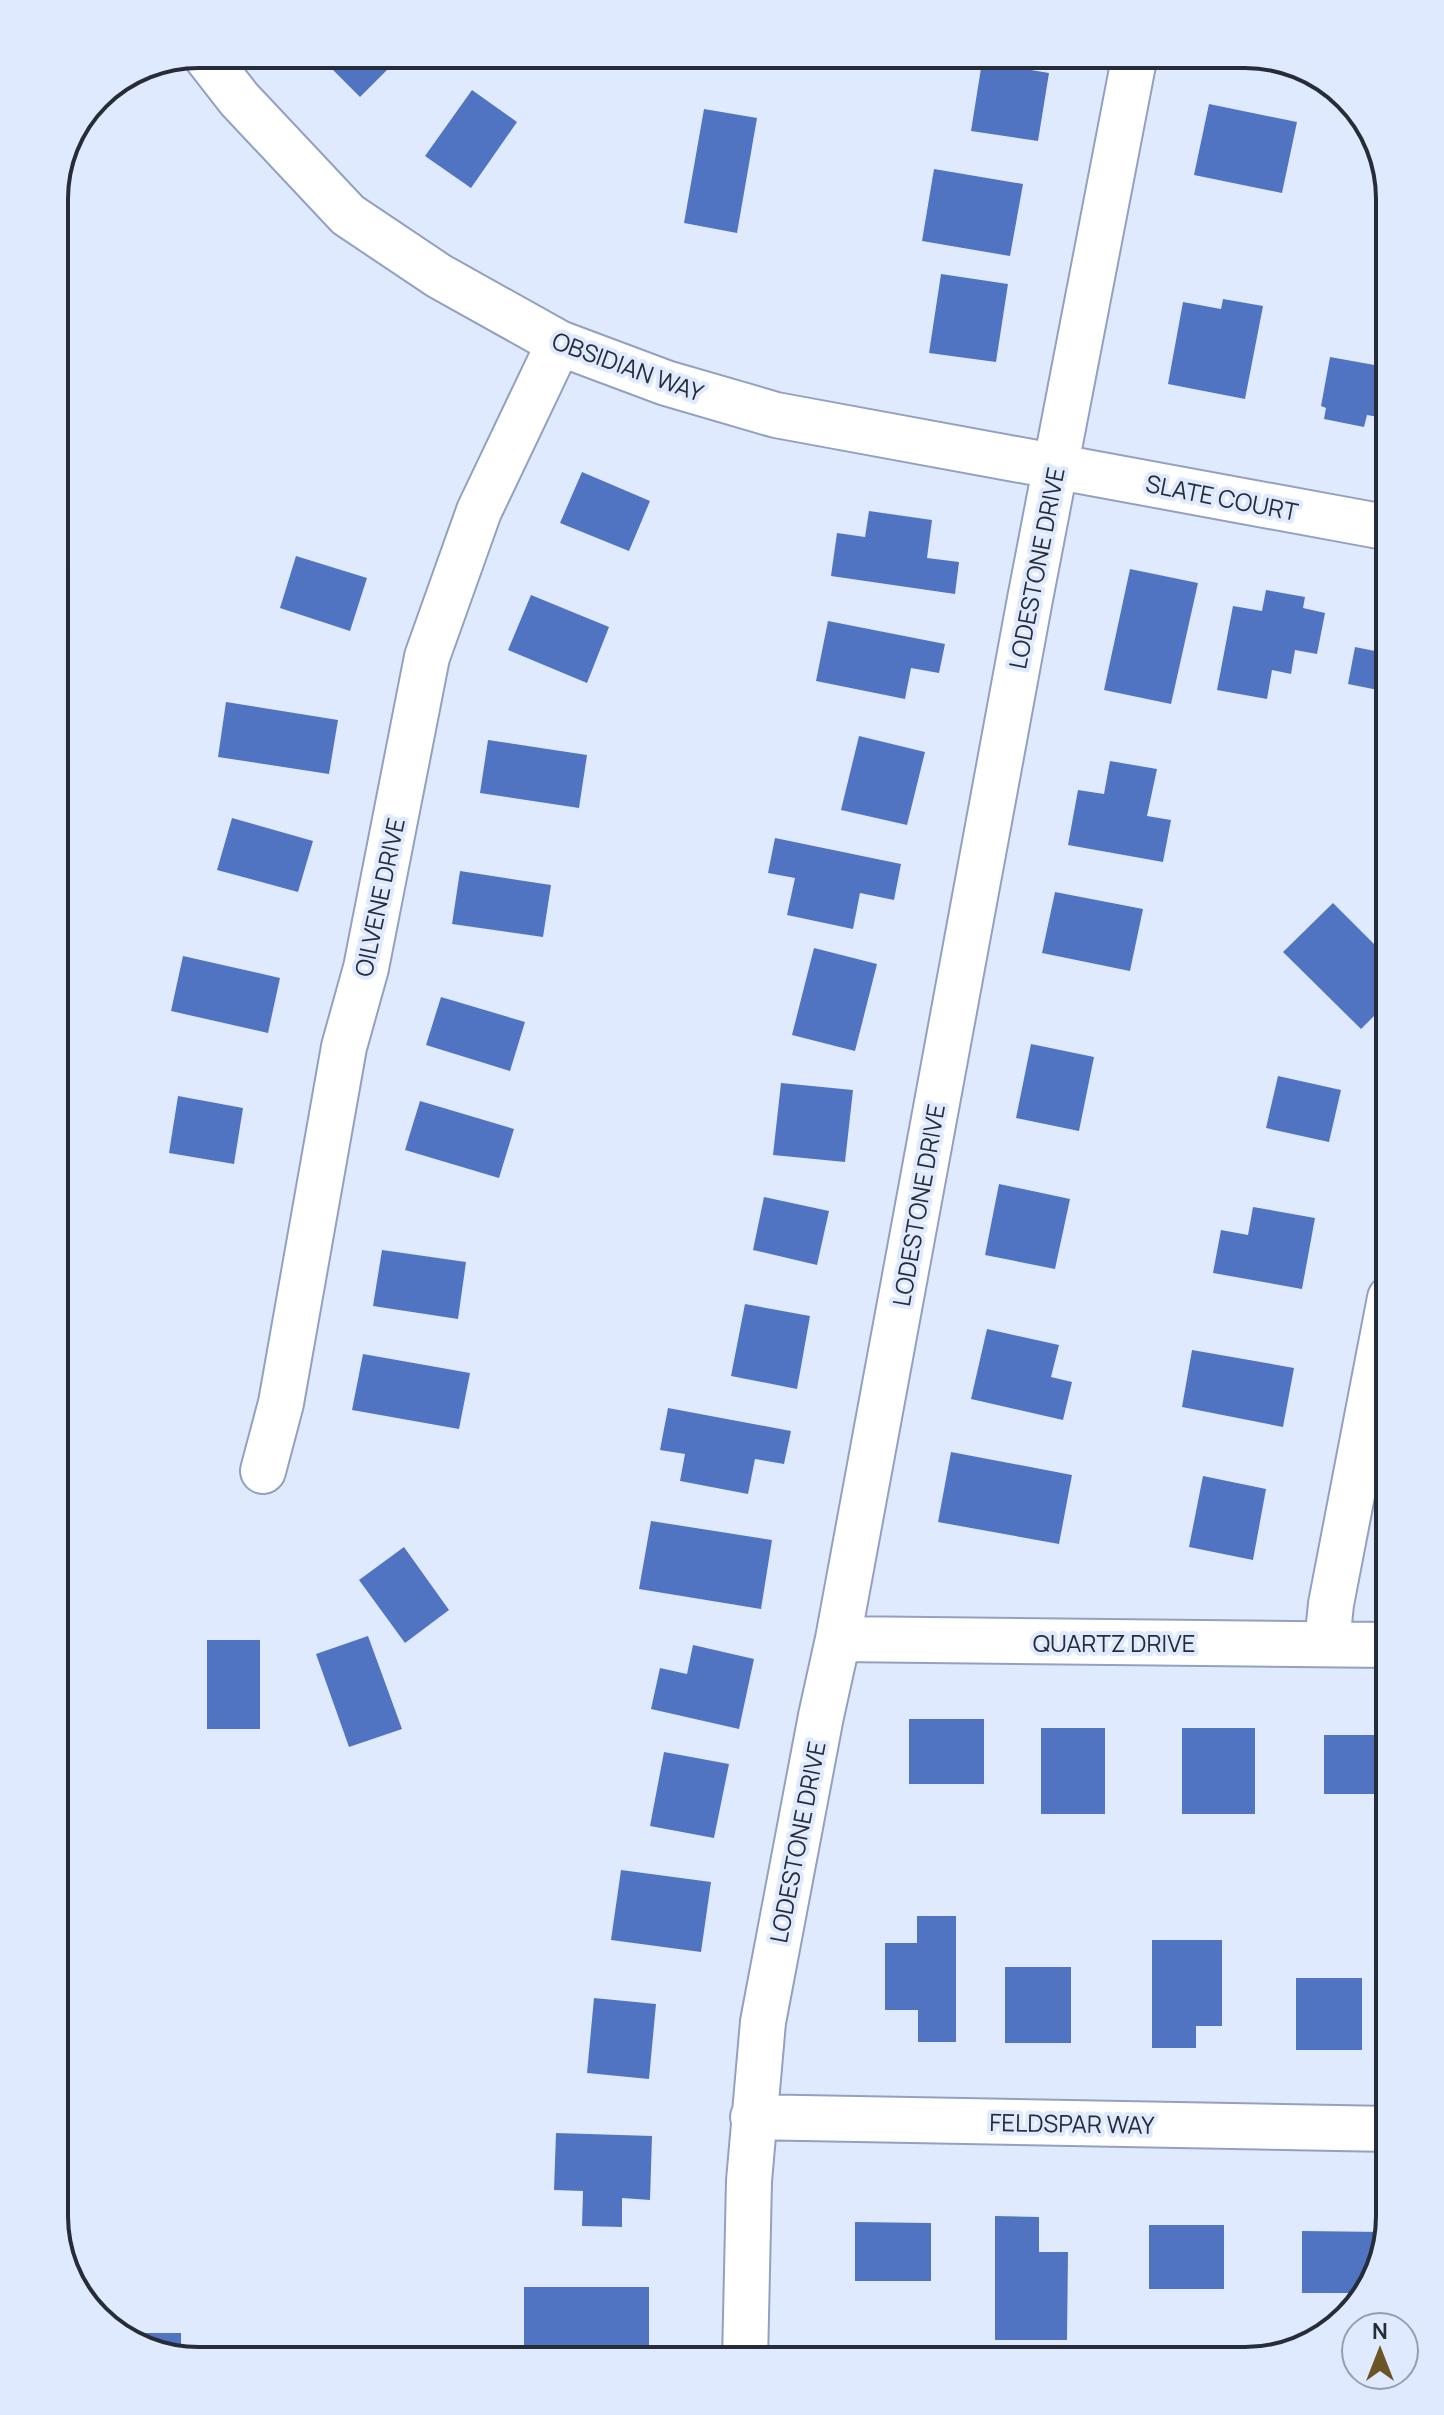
<svg xmlns="http://www.w3.org/2000/svg" width="1444" height="2415" viewBox="0 0 1444 2415" font-family="Manrope,sans-serif">
<rect width="100%" height="100%" fill="#e0eafe"/>
<path fill="#5074c2" d="M 322,54 L 403,54 L 360,97 L 320,57 Z
M 1213,54 L 1255,54 L 1302,71 L 1302,72 Z
M 982,62 L 1049,73 L 1038,141 L 971,131 Z
M 472,90 L 517,122 L 471,188 L 425,156 Z
M 1209,104 L 1297,122 L 1282,193 L 1194,175 Z
M 704,109 L 757,118 L 737,233 L 684,223 Z
M 934,169 L 1023,184 L 1010,256 L 922,241 Z
M 941,274 L 1008,284 L 996,362 L 929,353 Z
M 1223,299 L 1263,306 L 1245,399 L 1168,384 L 1183,302 L 1221,309 Z
M 1330,357 L 1380,366 L 1378,376 L 1390,379 L 1390,419 L 1367,415 L 1364,427 L 1324,419 L 1326,408 L 1321,406 Z
M 582,472 L 650,501 L 629,551 L 560,523 Z
M 869,511 L 932,520 L 927,558 L 959,562 L 955,594 L 831,576 L 837,533 L 865,537 Z
M 296,556 L 367,578 L 350,631 L 280,608 Z
M 1130,569 L 1198,583 L 1171,704 L 1104,690 Z
M 1266,590 L 1305,597 L 1303,608 L 1325,613 L 1317,654 L 1295,650 L 1291,674 L 1272,670 L 1267,699 L 1217,690 L 1233,606 L 1262,611 Z
M 531,595 L 609,627 L 587,683 L 508,650 Z
M 828,621 L 945,644 L 939,673 L 911,668 L 905,699 L 816,681 Z
M 1355,647 L 1390,654 L 1390,703 L 1380,701 L 1383,691 L 1348,684 Z
M 226,702 L 338,720 L 329,774 L 218,757 Z
M 859,736 L 925,752 L 907,825 L 841,810 Z
M 488,740 L 587,755 L 579,808 L 480,793 Z
M 1110,761 L 1157,769 L 1147,816 L 1171,820 L 1163,862 L 1068,845 L 1078,790 L 1104,794 Z
M 232,818 L 313,841 L 298,892 L 217,870 Z
M 775,838 L 901,864 L 894,900 L 860,893 L 853,929 L 787,915 L 795,878 L 768,873 Z
M 460,871 L 551,885 L 543,937 L 452,924 Z
M 1055,892 L 1143,909 L 1130,971 L 1042,953 Z
M 1333,903 L 1390,960 L 1390,975 L 1376,988 L 1389,1001 L 1361,1029 L 1283,952 Z
M 814,948 L 877,964 L 855,1051 L 792,1035 Z
M 183,956 L 280,978 L 268,1033 L 171,1011 Z
M 441,997 L 525,1022 L 510,1071 L 426,1045 Z
M 1031,1044 L 1094,1057 L 1079,1131 L 1016,1118 Z
M 1278,1076 L 1341,1090 L 1329,1142 L 1266,1128 Z
M 781,1083 L 853,1090 L 845,1162 L 773,1155 Z
M 178,1096 L 243,1108 L 234,1164 L 169,1153 Z
M 420,1101 L 514,1129 L 499,1178 L 405,1150 Z
M 999,1184 L 1070,1199 L 1055,1269 L 985,1255 Z
M 764,1197 L 829,1211 L 817,1265 L 753,1250 Z
M 1253,1207 L 1315,1218 L 1302,1289 L 1213,1273 L 1221,1230 L 1248,1235 Z
M 382,1250 L 466,1262 L 458,1319 L 373,1306 Z
M 745,1304 L 810,1316 L 797,1389 L 731,1376 Z
M 987,1329 L 1059,1345 L 1051,1377 L 1072,1382 L 1063,1420 L 971,1399 Z
M 1192,1350 L 1294,1368 L 1283,1427 L 1182,1407 Z
M 363,1354 L 470,1373 L 459,1429 L 352,1410 Z
M 668,1408 L 791,1431 L 784,1464 L 755,1459 L 748,1494 L 680,1481 L 685,1454 L 660,1450 Z
M 951,1452 L 1072,1475 L 1059,1544 L 938,1522 Z
M 1203,1476 L 1266,1489 L 1253,1560 L 1189,1547 Z
M 651,1521 L 772,1540 L 761,1609 L 639,1589 Z
M 404,1547 L 449,1610 L 405,1643 L 359,1580 Z
M 368,1636 L 402,1729 L 349,1747 L 316,1654 Z
M 207,1640 L 260,1640 L 260,1729 L 207,1729 Z
M 693,1645 L 754,1659 L 739,1729 L 651,1709 L 660,1668 L 687,1674 Z
M 909,1719 L 984,1719 L 984,1784 L 909,1784 Z
M 1041,1728 L 1105,1728 L 1105,1814 L 1041,1814 Z
M 1182,1728 L 1255,1728 L 1255,1814 L 1182,1814 Z
M 1324,1735 L 1390,1735 L 1390,1794 L 1324,1794 Z
M 664,1752 L 729,1764 L 714,1838 L 650,1826 Z
M 621,1870 L 711,1882 L 701,1952 L 611,1940 Z
M 917,1916 L 956,1916 L 956,2042 L 918,2042 L 918,2010 L 885,2010 L 885,1943 L 917,1943 Z
M 1152,1940 L 1222,1940 L 1222,2026 L 1196,2026 L 1196,2048 L 1152,2048 Z
M 1005,1967 L 1071,1967 L 1071,2043 L 1005,2043 Z
M 1296,1978 L 1362,1978 L 1362,2050 L 1296,2050 Z
M 594,1998 L 656,2004 L 649,2079 L 587,2073 Z
M 556,2133 L 652,2136 L 650,2200 L 622,2198 L 622,2227 L 582,2226 L 583,2191 L 554,2190 Z
M 995,2216 L 1039,2217 L 1039,2252 L 1068,2252 L 1067,2340 L 995,2340 Z
M 855,2222 L 931,2223 L 931,2281 L 855,2281 Z
M 1149,2225 L 1224,2225 L 1224,2289 L 1149,2289 Z
M 1302,2231 L 1383,2232 L 1383,2241 L 1367,2293 L 1302,2293 Z
M 524,2287 L 649,2287 L 649,2357 L 524,2357 Z
M 127,2333 L 181,2333 L 181,2358 L 127,2340 Z"/>
<g fill="none" stroke-linecap="round" stroke-linejoin="round">
<defs>
<path id="minor" d="M 204,54 L 239,99 L 348,215 L 439,276 L 559,343 L 666,383 L 776,415 L 1390,528
M 263,1471 L 281,1403 L 344,1047 L 366,968 L 427,657 L 479,511 L 559,343
M 838,1639 L 1390,1645
M 1327,1643 L 1331,1604 L 1390,1298
M 753,2117 L 1390,2129
M 745,2361 L 749,2181 L 763,2022 L 821,1716 L 838,1639 L 1030,599 L 1135,54"/>
</defs>
<use href="#minor" stroke="#92a1bf" stroke-width="48"/>
<use href="#minor" stroke="#fff" stroke-width="44"/>
</g>
<g text-anchor="middle" dominant-baseline="central" stroke-width="8" stroke-linejoin="round" paint-order="stroke">
<g font-size="24" fill="#262c38" stroke="#e0eafe">
<text transform="translate(628 366) rotate(20)">OBSIDIAN WAY</text>
<text transform="translate(1222 497) rotate(11)">SLATE COURT</text>
<text transform="translate(1036 568) rotate(-79)">LODESTONE DRIVE</text>
<text transform="translate(379 897) rotate(-78)">OILVENE DRIVE</text>
<text transform="translate(918 1205) rotate(-80)">LODESTONE DRIVE</text>
<text x="1114" y="1642">QUARTZ DRIVE</text>
<text transform="translate(797 1842) rotate(-79)">LODESTONE DRIVE</text>
<text transform="translate(1072 2123) rotate(1)">FELDSPAR WAY</text>
</g>
</g>
<path d="M0 0H1444V2415H0ZM199 68H1245A131 131 0 0 1 1376 199V2216A131 131 0 0 1 1245 2347H199A131 131 0 0 1 68 2216V199A131 131 0 0 1 199 68Z" fill="#e0eafe" fill-rule="evenodd"/>
<path fill="none" stroke="#262c38" stroke-width="4" d="M199 68H1245A131 131 0 0 1 1376 199V2216A131 131 0 0 1 1245 2347H199A131 131 0 0 1 68 2216V199A131 131 0 0 1 199 68Z"/>
<g transform="translate(1380 2351)"><circle r="38" fill="#e0eafe" stroke="#969eaf" stroke-width="2"/>
<path d="M0-6L14 30L0 20L-14 30Z" fill="#6b5525"/>
<text y="-12" font-size="22" font-weight="bold" text-anchor="middle" fill="#262c38">N</text>
</g>
</svg>
